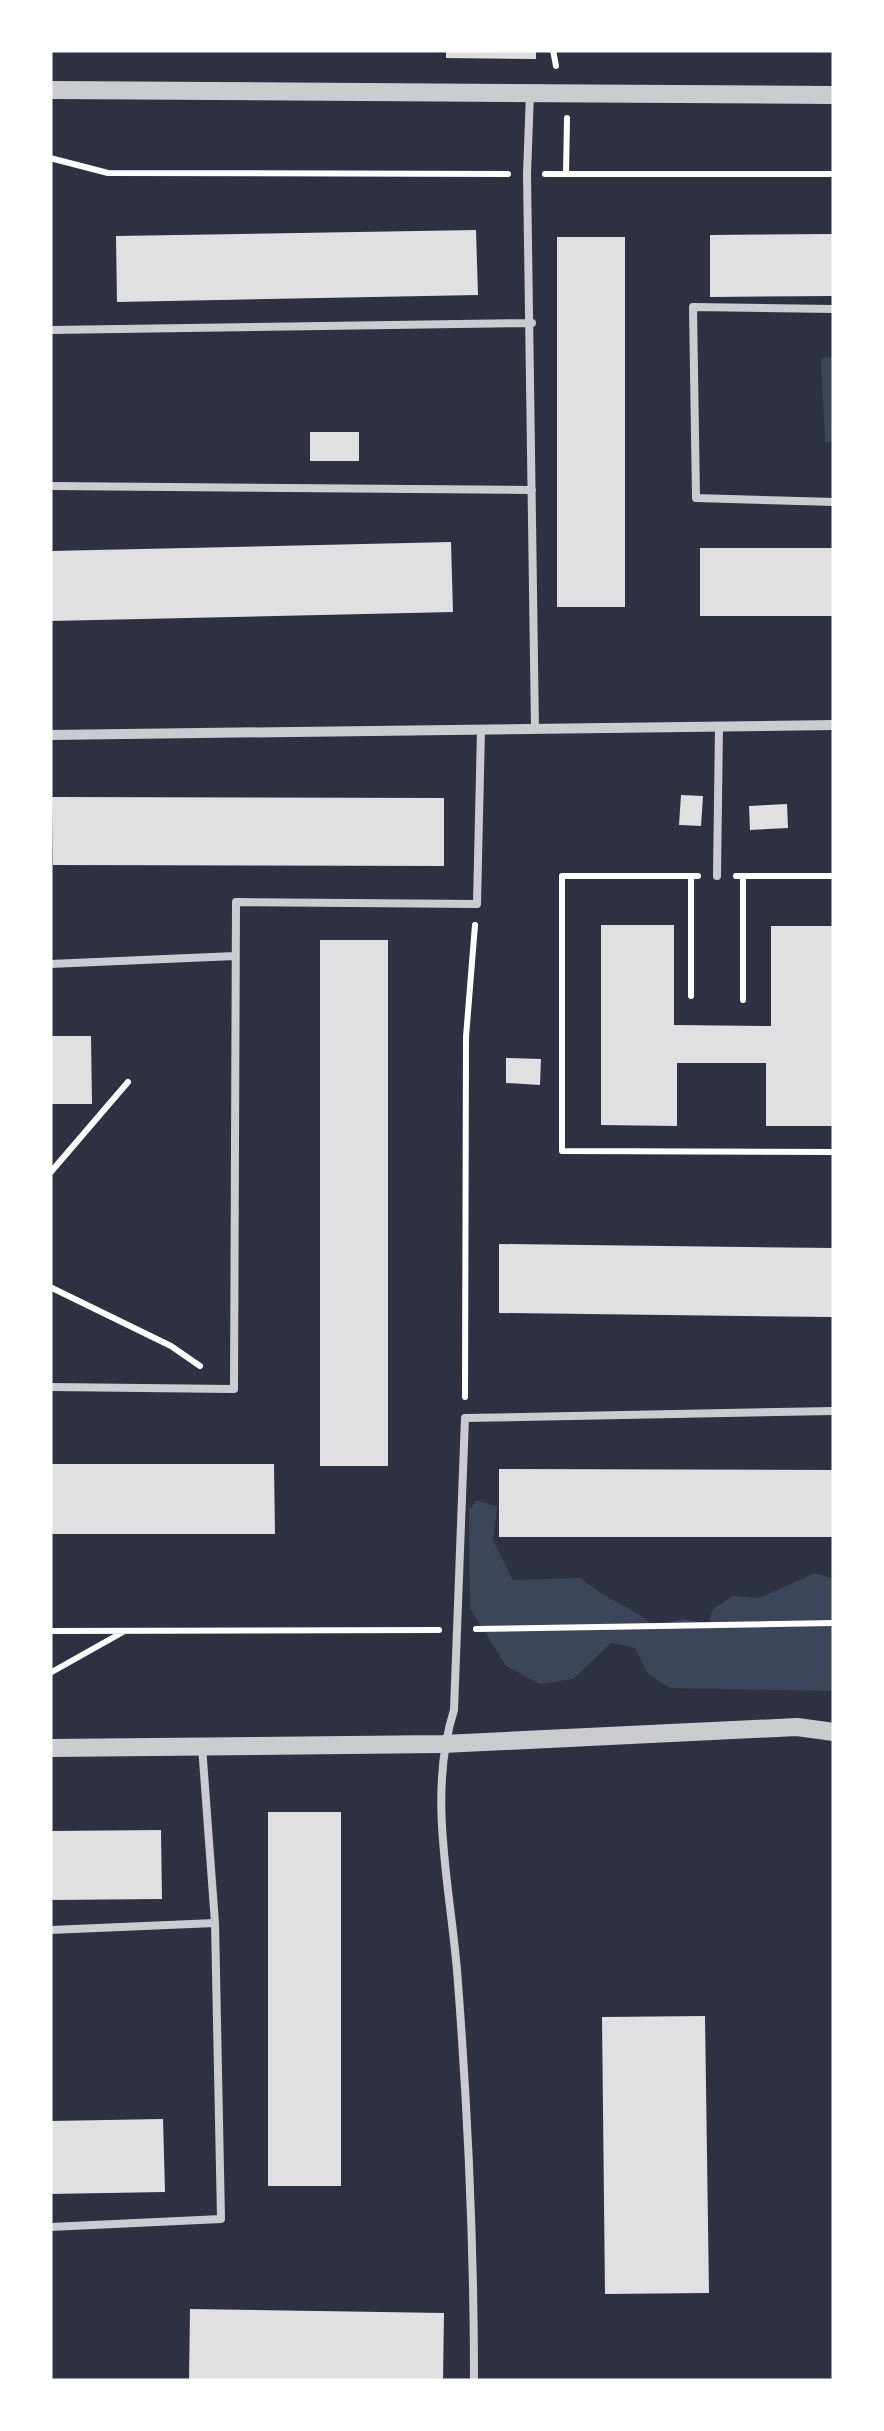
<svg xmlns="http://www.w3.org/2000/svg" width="884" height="2431" viewBox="0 0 884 2431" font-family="Inter,sans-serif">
<rect width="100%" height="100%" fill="#2d3142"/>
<path fill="#3c4559" d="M 834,357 L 834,442 L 825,442 L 821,358 Z
M 477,1500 L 497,1507 L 493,1540 L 513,1580 L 581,1578 C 604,1599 631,1606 654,1626 L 683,1619 L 709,1624 L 712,1610 L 733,1596 L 759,1598 L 815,1573 L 834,1579 L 834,1691 L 670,1688 L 648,1674 L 635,1648 L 611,1643 L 573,1679 L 540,1684 L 506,1666 L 470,1608 L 469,1510 Z"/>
<path fill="#e0e0e3" d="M 446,50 L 536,50 L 536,59 L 446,58 Z
M 476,230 L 478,295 L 117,302 L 116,236 Z
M 834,234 L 834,296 L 710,297 L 710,235 Z
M 557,237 L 625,237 L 625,607 L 557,607 Z
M 310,432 L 359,432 L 359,461 L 310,461 Z
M 451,542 L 453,612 L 50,621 L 50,551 Z
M 700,548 L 834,548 L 834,616 L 700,616 Z
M 681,795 L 703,796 L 701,826 L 679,825 Z
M 52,797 L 444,798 L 444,866 L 53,865 Z
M 787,804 L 788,828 L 750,830 L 749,806 Z
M 601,925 L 674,925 L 674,1025 L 771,1026 L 771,926 L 834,926 L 834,1126 L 766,1126 L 766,1063 L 677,1063 L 677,1126 L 601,1125 Z
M 320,940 L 388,940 L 388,1466 L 320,1466 Z
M 50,1036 L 91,1036 L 92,1104 L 50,1104 Z
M 506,1058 L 541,1059 L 540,1085 L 506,1083 Z
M 499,1244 L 834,1248 L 834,1317 L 499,1313 Z
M 50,1464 L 274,1464 L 275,1534 L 50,1534 Z
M 499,1469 L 834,1470 L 834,1537 L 499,1537 Z
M 268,1812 L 341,1812 L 341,2186 L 268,2186 Z
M 161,1830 L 162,1899 L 50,1900 L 50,1831 Z
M 705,2016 L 709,2293 L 605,2294 L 602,2017 Z
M 163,2119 L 165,2192 L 50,2194 L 50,2121 Z
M 190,2309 L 444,2313 L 443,2381 L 189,2381 Z"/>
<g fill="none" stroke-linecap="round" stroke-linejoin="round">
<path stroke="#fff" stroke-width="6" d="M 553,50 L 556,66
M 50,158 L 108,173 L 508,174
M 545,174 L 834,174
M 566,174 L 567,118
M 691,876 L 691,996
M 698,876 L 562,876 L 562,1151 L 834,1152
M 736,876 L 834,876
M 743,876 L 743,1000
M 50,1173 L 128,1082
M 50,1287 L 171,1346 L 200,1366
M 465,1397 L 466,1037 L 475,925
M 476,1629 L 834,1623
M 50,1631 L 439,1630
M 50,1673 L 123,1632"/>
<path stroke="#caccd0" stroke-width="8" d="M 530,93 L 527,174 L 535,729
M 834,309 L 693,307 L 696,498 L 834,502
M 50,330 L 532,323
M 50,486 L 532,490
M 717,876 L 719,727
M 50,964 L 235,956
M 50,1387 L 234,1389 L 236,902 L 477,904 L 481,730
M 50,1930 L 215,1923
M 50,2227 L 221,2219 L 215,1923 L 202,1746
M 474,2381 C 474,2249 468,2115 458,1983 C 452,1893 426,1798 454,1710 L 465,1418 L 834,1411"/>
<path stroke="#caccd0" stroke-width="10" d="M 50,735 L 834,725"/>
<path stroke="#caccd0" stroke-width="18" d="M 50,90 L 834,95
M 50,1748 L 443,1744 L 797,1727 L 834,1732"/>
</g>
<rect width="884" height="2431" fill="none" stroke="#ffffff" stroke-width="105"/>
</svg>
